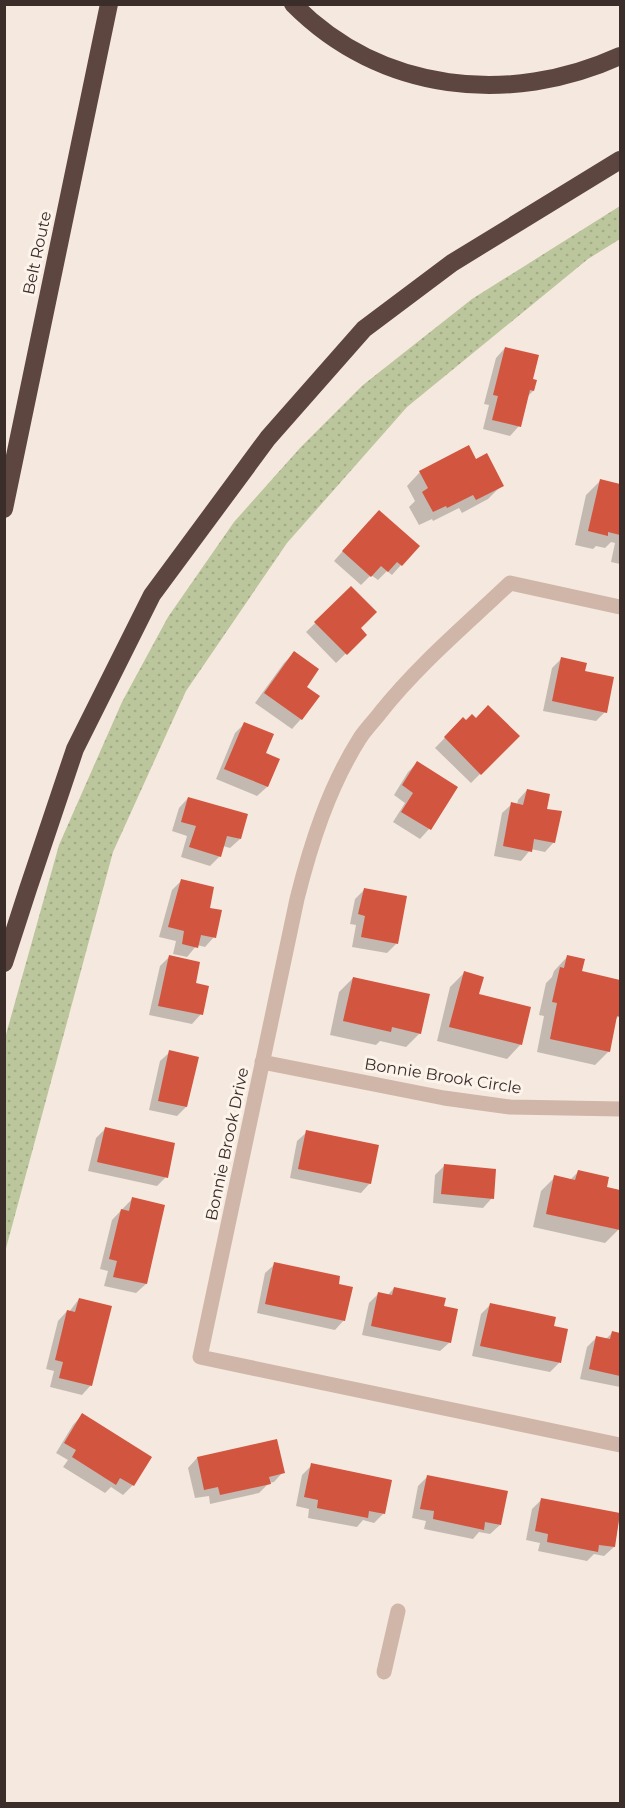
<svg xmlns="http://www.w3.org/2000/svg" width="625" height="1808" viewBox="0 0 625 1808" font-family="Montserrat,sans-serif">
<defs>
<pattern id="grass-dots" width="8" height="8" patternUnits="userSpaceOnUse" patternTransform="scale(1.5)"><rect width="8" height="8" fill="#bcc69c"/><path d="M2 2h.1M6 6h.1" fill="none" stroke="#a2aa86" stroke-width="1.8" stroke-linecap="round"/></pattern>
</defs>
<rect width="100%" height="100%" fill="#f5e8de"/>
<path fill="url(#grass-dots)" d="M 620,206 L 620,239 L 588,259 L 407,407 L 287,543 L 186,691 L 113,852 L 5,1252 L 5,1038 L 59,845 L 122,702 L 168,617 L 234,522 L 300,448 L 363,385 L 472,299 Z"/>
<path fill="#0003" d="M 505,348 L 531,380 L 533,391 L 527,397 L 519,426 L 510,436 L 483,429 L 489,405 L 484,404 L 496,358 Z
M 475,461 L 502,485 L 488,499 L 462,513 L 459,508 L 433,521 L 432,519 L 419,525 L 409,507 L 415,501 L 407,486 L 420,472 Z
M 600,481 L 620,486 L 620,564 L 611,562 L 615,543 L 611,542 L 605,548 L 596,546 L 593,549 L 575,545 L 586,495 Z
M 369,521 L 418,546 L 392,575 L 387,571 L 378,580 L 371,575 L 361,585 L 334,561 Z
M 351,588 L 359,628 L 365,635 L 336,663 L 306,632 Z
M 294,653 L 305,687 L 318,697 L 301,719 L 292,729 L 255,703 L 284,663 Z
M 561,659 L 583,672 L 605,712 L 596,721 L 543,711 L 552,668 Z
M 463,719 L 466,722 L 476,720 L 518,736 L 471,783 L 435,748 Z
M 244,724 L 264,754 L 278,760 L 267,787 L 257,796 L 216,779 L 235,733 Z
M 417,763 L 456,787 L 429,829 L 420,839 L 393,822 L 405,803 L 394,795 L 408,772 Z
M 527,790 L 546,810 L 554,842 L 545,852 L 531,849 L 521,861 L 494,856 L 502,813 L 512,804 L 517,805 L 518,800 Z
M 188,798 L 240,839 L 230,848 L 223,846 L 220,856 L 210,866 L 181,857 L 187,836 L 172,831 L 179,808 Z
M 181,881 L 208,909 L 214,937 L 205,947 L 197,945 L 187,957 L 173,954 L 176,941 L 159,937 L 172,890 Z
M 364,890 L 396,944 L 387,953 L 352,947 L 356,925 L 350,924 L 355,899 Z
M 169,957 L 201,1014 L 192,1024 L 149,1015 L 160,966 Z
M 567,957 L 581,973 L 620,981 L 620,1009 L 619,1016 L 615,1020 L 609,1051 L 595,1065 L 537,1052 L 544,1016 L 539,1015 L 546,983 L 552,977 L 554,971 Z
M 464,973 L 478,995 L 530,1009 L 520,1045 L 507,1059 L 437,1041 L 450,987 Z
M 353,978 L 420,1033 L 406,1047 L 380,1041 L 376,1045 L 330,1035 L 339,992 Z
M 170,1052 L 186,1107 L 177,1116 L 149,1110 L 160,1061 Z
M 105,1129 L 166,1177 L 157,1186 L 88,1171 L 96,1138 Z
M 307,1132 L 370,1183 L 361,1193 L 290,1178 L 297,1141 Z
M 445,1165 L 492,1198 L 483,1208 L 433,1203 L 435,1175 Z
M 578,1172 L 605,1188 L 620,1191 L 620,1221 L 619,1229 L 605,1243 L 533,1227 L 541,1191 L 555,1177 L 570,1180 Z
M 132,1199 L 146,1284 L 136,1293 L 104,1286 L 108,1271 L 100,1269 L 112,1220 Z
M 275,1264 L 337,1285 L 344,1320 L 335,1330 L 257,1313 L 265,1273 Z
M 394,1288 L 442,1307 L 450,1342 L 440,1351 L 362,1335 L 369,1303 L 378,1294 L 387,1296 Z
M 79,1299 L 91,1385 L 82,1395 L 50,1387 L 54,1371 L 46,1369 L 58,1321 L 67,1311 L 69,1312 Z
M 490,1305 L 552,1327 L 559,1363 L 550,1372 L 472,1356 L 481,1314 Z
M 612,1333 L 620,1334 L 620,1387 L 580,1379 L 587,1347 L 596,1338 L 605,1340 Z
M 82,1415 L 133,1485 L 123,1495 L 111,1487 L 105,1493 L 63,1467 L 68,1460 L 56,1453 L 73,1425 Z
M 197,1458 L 283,1472 L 274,1482 L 269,1483 L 259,1493 L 210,1504 L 209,1496 L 195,1498 L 188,1468 Z
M 312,1465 L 384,1513 L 374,1523 L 363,1520 L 357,1527 L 308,1518 L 309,1509 L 296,1506 L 302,1475 Z
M 427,1477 L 500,1525 L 490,1534 L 479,1532 L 473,1539 L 424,1529 L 426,1521 L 412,1518 L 418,1486 Z
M 542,1499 L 620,1515 L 614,1547 L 604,1556 L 594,1554 L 587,1561 L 538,1551 L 540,1543 L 526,1540 L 532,1509 Z"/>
<path fill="#d2553f" d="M 505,347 L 539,355 L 533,379 L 537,380 L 534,391 L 530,390 L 521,427 L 492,420 L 498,396 L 493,395 Z
M 469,445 L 476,459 L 487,453 L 504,486 L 476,500 L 473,495 L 447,508 L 446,506 L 433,512 L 422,492 L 428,488 L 419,471 Z
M 600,479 L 620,484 L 620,535 L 608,532 L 608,536 L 588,531 Z
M 379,510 L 420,546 L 402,566 L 397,562 L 388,572 L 381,566 L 371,577 L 342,551 Z
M 351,586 L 377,612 L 361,628 L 367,635 L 347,655 L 314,622 Z
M 294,651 L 319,669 L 307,687 L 320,696 L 302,720 L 264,693 Z
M 561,657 L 587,663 L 585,671 L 614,677 L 607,713 L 552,701 Z
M 488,705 L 520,736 L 481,775 L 444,737 L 463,717 L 466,720 L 472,714 L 476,718 Z
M 244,722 L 274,734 L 266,753 L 280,759 L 268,787 L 224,769 Z
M 417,761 L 458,787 L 431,830 L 401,812 L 413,793 L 402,785 Z
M 527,789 L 550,794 L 547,809 L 562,811 L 555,843 L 534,839 L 532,852 L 503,846 L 511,802 L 523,805 Z
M 188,797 L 248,814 L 241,839 L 227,836 L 221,857 L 189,847 L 196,826 L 181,822 Z
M 181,879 L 214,887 L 210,908 L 222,910 L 216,938 L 201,935 L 198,948 L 182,944 L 184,931 L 168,927 Z
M 364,888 L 407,896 L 398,944 L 361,937 L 365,916 L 358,914 Z
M 169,955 L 200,962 L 196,983 L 209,986 L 203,1015 L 158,1006 Z
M 567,955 L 585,959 L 582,971 L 620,980 L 620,1017 L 617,1016 L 610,1052 L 550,1039 L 557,1003 L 552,1002 L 560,967 L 564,968 Z
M 464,971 L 484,977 L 479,994 L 531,1007 L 522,1045 L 449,1027 Z
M 353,977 L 430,994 L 421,1034 L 392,1027 L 391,1032 L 343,1021 Z
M 169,1050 L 199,1057 L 187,1107 L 158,1101 Z
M 105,1127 L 175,1143 L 168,1178 L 97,1162 Z
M 306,1130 L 379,1145 L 371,1184 L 298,1169 Z
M 444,1164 L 496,1169 L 494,1199 L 441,1194 Z
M 578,1170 L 609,1177 L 607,1187 L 620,1190 L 620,1230 L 546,1214 L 554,1175 L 575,1180 Z
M 132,1197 L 165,1205 L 147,1284 L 113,1277 L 117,1261 L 109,1259 L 121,1209 L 129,1211 Z
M 274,1262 L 340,1276 L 339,1284 L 353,1287 L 345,1321 L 265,1304 Z
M 394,1287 L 446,1298 L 444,1306 L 458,1309 L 451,1343 L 371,1326 L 378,1292 L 392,1295 Z
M 79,1298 L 112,1306 L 92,1386 L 59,1378 L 63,1362 L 55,1360 L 67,1310 L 75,1312 Z
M 490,1303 L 556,1317 L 554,1326 L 568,1329 L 561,1363 L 480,1346 Z
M 612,1331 L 620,1333 L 620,1376 L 589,1369 L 596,1336 L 610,1339 Z
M 82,1413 L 152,1457 L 134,1486 L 120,1478 L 116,1485 L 72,1457 L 76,1450 L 64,1443 Z
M 277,1439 L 285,1473 L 269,1477 L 271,1484 L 220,1495 L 218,1487 L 204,1490 L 197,1457 Z
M 311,1463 L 392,1480 L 385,1514 L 369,1511 L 368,1518 L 317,1508 L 318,1500 L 304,1497 Z
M 427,1475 L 508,1491 L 501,1525 L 485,1522 L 484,1530 L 433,1519 L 434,1511 L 420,1509 Z
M 541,1498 L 620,1513 L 615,1547 L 599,1545 L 598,1552 L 547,1542 L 548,1534 L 535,1531 Z"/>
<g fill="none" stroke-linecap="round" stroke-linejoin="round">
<path stroke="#cfb6a8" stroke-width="15" d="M 384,1672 L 398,1611"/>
<path stroke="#cfb6a8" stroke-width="15" d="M 620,607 L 510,583 C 466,625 418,665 380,713 C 374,721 366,729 360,738 C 329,787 311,843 297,899 L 200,1357 L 620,1445
M 262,1062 L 444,1098 L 510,1107 L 620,1109"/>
<path stroke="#5d463f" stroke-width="18" d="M 293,4 C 381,93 510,106 620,56
M 4,509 L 109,4
M 4,963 L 28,889 L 75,749 L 152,595 L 268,438 L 364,329 L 452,263 L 620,160"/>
</g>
<g text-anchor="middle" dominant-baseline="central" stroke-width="6" stroke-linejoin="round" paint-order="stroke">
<g font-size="16" fill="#3b2d29" stroke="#fcf3eb">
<text transform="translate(37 253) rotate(-78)">Belt Route</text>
<text transform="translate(443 1076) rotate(9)">Bonnie Brook Circle</text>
<text transform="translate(227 1144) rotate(-78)">Bonnie Brook Drive</text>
</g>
</g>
<rect width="625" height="1808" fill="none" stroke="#3b2d29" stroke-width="12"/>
</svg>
